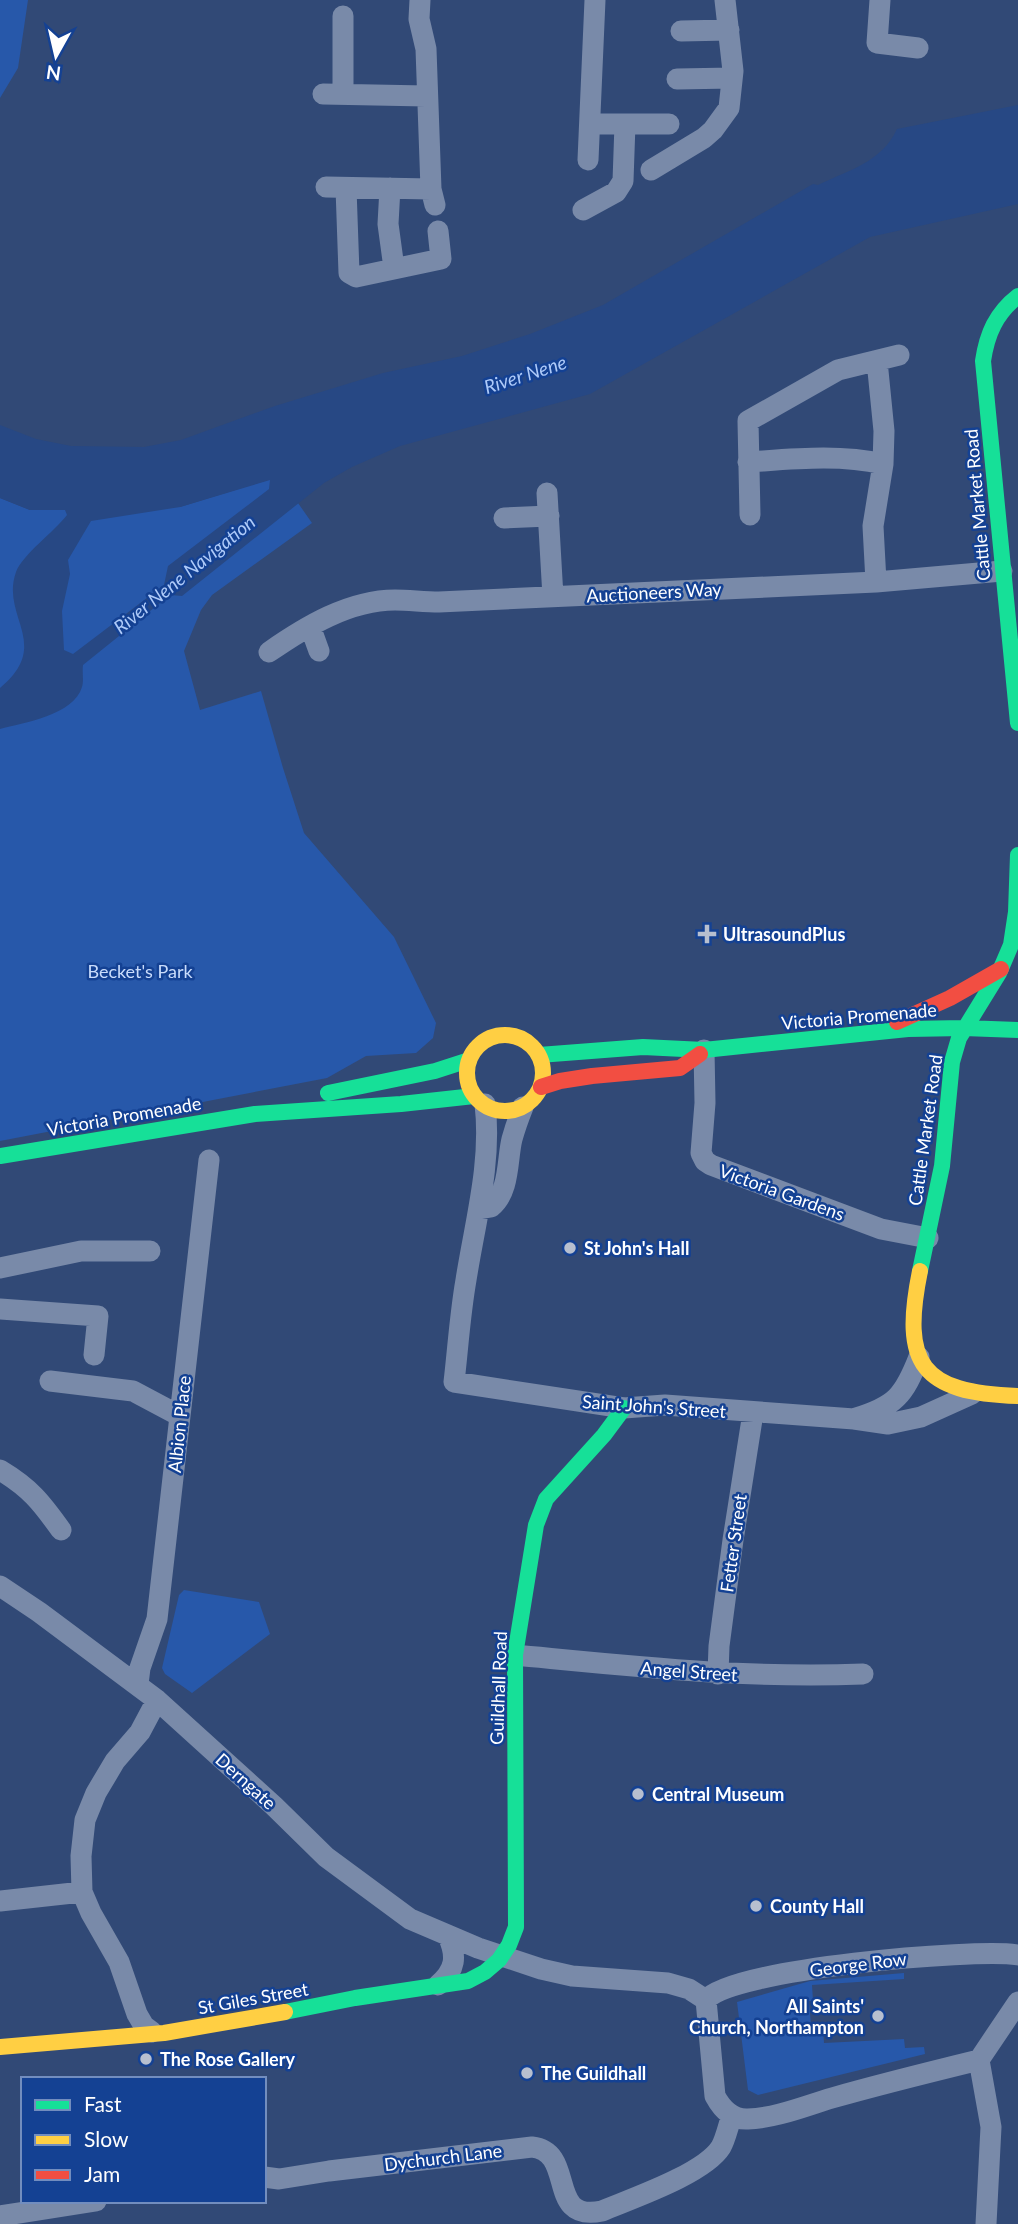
<svg xmlns="http://www.w3.org/2000/svg" width="1018" height="2224" viewBox="0 0 1018 2224" font-family="Lato,sans-serif">
<rect width="100%" height="100%" fill="#314976"/>
<path fill="#2758aa" d="M 0,0 L 28,0 L 18,68 L 0,98 Z
M 271,479 L 298,503 L 312,523 L 212,595 L 201,610 L 184,651 L 200,710 L 261,691 L 283,768 L 304,833 L 394,937 L 436,1023 L 433,1038 L 416,1053 L 366,1056 L 327,1078 L 0,1141 L 0,498 L 30,510 L 180,507 Z
M 184,1590 L 259,1602 L 270,1634 L 192,1693 L 165,1674 L 162,1668 L 179,1595 Z
M 904,1973 L 904,1979 L 812,1985 L 813,2001 L 809,2001 L 811,2025 L 823,2025 L 824,2043 L 904,2039 L 905,2048 L 924,2047 L 925,2054 L 758,2095 L 748,2090 L 737,2002 L 810,1981 Z"/>
<path fill="#274884" fill-rule="evenodd" d="M 1018,105 L 1018,204 L 870,237 L 590,394 L 400,446 L 352,467 L 324,483 L 182,596 L 170,595 L 83,665 C 82,672 84,681 82,687 C 74,715 23,723 0,729 L 0,688 C 53,644 0,617 16,572 C 23,554 54,532 67,515 L 65,510 L 30,510 L 0,498 L 0,425 L 36,439 L 71,446 L 144,447 L 181,440 L 275,406 L 383,373 L 462,356 L 530,334 L 603,305 L 813,184 L 818,185 C 849,170 882,162 897,129 ZM 270,480 L 269,489 L 168,566 L 164,585 L 73,654 L 64,650 L 62,611 L 70,574 L 68,560 L 91,521 L 180,507 Z"/>
<g fill="none" stroke-linecap="round" stroke-linejoin="round">
<path stroke="#798aa9" stroke-width="21" d="M 420,0 L 419,19 L 426,49 L 431,189 L 435,205
M 880,0 L 877,43 L 918,48
M 343,16 L 343,94
M 681,31 L 729,30
M 677,79 L 732,78
M 323,94 L 426,96
M 590,124 L 669,124
M 588,160 L 595,0
M 651,170 L 704,138 L 713,130 L 729,108 L 733,71 L 725,0
M 326,187 L 431,189
M 346,188 L 349,273 L 356,277 L 441,259 L 438,231
M 390,188 L 388,224 L 394,268
M 583,210 L 616,192 L 623,181 L 625,124
M 748,462 C 793,459 839,454 883,464
M 547,493 L 553,597
M 750,515 L 748,421 L 838,370 L 899,355
M 504,518 L 549,516
M 876,582 L 873,526 L 883,464 L 884,431 L 877,361
M 310,626 L 319,651
M 269,652 C 305,627 349,600 395,600 C 409,600 424,602 439,602 L 876,582 L 1002,571
M 704,1050 L 705,1103 L 701,1153 L 705,1161 L 711,1165 L 881,1229 L 928,1238
M 485,1104 C 492,1163 475,1222 466,1280 C 460,1314 458,1348 454,1382 L 624,1408 L 665,1405 L 854,1419 L 888,1424 L 921,1417 L 972,1394
M 479,1209 L 491,1207 C 510,1192 507,1159 512,1139 C 515,1128 519,1117 523,1107
M 0,1268 L 81,1251 L 150,1251
M 0,1309 L 98,1316 L 94,1355
M 50,1381 L 133,1391 L 180,1416
M 856,1418 C 895,1406 904,1396 919,1357
M 0,1470 C 30,1488 41,1502 61,1530
M 0,1586 L 39,1612 L 157,1700 L 274,1806 L 326,1857 L 410,1919 L 478,1948 L 541,1969 L 572,1976 L 668,1983 L 689,1989 L 706,2000
M 515,1655 C 631,1666 746,1679 863,1674
M 718,1674 L 719,1646 L 733,1540 L 753,1413
M 138,1684 L 140,1668 L 157,1619 L 209,1160
M 0,1901 L 82,1892
M 438,1985 C 456,1970 457,1956 448,1936
M 706,2000 L 715,2096 C 722,2109 732,2120 748,2119 C 776,2118 805,2106 832,2098 C 881,2084 930,2072 979,2060
M 706,2000 C 730,1969 974,1948 1018,1955
M 152,2032 L 144,2026 L 137,2014 L 119,1962 L 91,1913 L 82,1892 L 81,1856 L 85,1820 L 96,1793 L 115,1761 L 140,1732 L 157,1700
M 979,2060 L 991,2127 L 986,2224
M 979,2060 L 1018,2002
M 264,2177 L 279,2179 L 329,2171 L 532,2147 C 577,2152 545,2223 602,2211 C 633,2198 704,2174 721,2147 C 726,2138 728,2126 732,2116
M 0,2216 L 96,2201"/>
<path stroke="#16e098" stroke-width="16" d="M 1018,296 C 996,313 987,334 983,361 L 1018,723
M 964,1028 L 1018,1030
M 539,1055 L 643,1047 L 704,1050 L 908,1029 L 964,1028
M 328,1093 L 435,1071 L 469,1060
M 0,1156 L 255,1114 L 401,1104 L 474,1096
M 920,1271 L 942,1166 L 952,1062 L 959,1038 L 999,973 L 1011,945 L 1016,912 L 1018,855
M 285,2012 L 355,1998 L 468,1981 L 485,1972 L 499,1960 L 509,1945 L 516,1927 L 515,1655 L 536,1525 L 546,1499 L 604,1435 L 624,1408"/>
<path stroke="#ffcf43" stroke-width="16" d="M467 1073a38 38 0 1 1 76 0a38 38 0 1 1-76 0Z
M 920,1271 C 901,1364 921,1393 1018,1396
M 0,2047 L 164,2033 L 285,2012"/>
<path stroke="#f24e42" stroke-width="16" d="M 897,1022 L 950,998 L 1001,969
M 541,1087 L 560,1081 L 592,1076 L 680,1068 L 700,1054"/>
</g>
<g fill="#b7bfcf" stroke="#144193" stroke-width="2.5">
<path d="M703.5 923.5h7v7h7v7h-7v7h-7v-7h-7v-7h7z"/>
<circle cx="570" cy="1248" r="7"/>
<circle cx="638" cy="1794" r="7"/>
<circle cx="756" cy="1906" r="7"/>
<circle cx="878" cy="2016" r="7"/>
<circle cx="146" cy="2059" r="7"/>
<circle cx="527" cy="2073" r="7"/>
</g>
<g text-anchor="middle" dominant-baseline="central" stroke-width="5" stroke-linejoin="round" paint-order="stroke">
<g font-size="18" fill="#fff" stroke="#144193">
<text transform="translate(977 505) rotate(-95)">Cattle Market Road</text>
<text transform="translate(654 592) rotate(-3)">Auctioneers Way</text>
<text transform="translate(859 1016) rotate(-5)">Victoria Promenade</text>
<text transform="translate(124 1116) rotate(-10)">Victoria Promenade</text>
<text transform="translate(925 1130) rotate(-82)">Cattle Market Road</text>
<text transform="translate(782 1192) rotate(20)">Victoria Gardens</text>
<text transform="translate(654 1406) rotate(4)">Saint John's Street</text>
<text transform="translate(179 1424) rotate(-84)">Albion Place</text>
<text transform="translate(733 1543) rotate(-82)">Fetter Street</text>
<text transform="translate(689 1671) rotate(4)">Angel Street</text>
<text transform="translate(498 1688) rotate(-88)">Guildhall Road</text>
<text transform="translate(246 1781) rotate(42)">Derngate</text>
<text transform="translate(858 1964) rotate(-7)">George Row</text>
<text transform="translate(253 1998) rotate(-10)">St Giles Street</text>
<text transform="translate(443 2157) rotate(-7)">Dychurch Lane</text>
</g>
<g font-size="18" font-weight="bold" fill="#fff" stroke="#144193" text-anchor="start">
<text x="723" y="934">UltrasoundPlus</text>
<text x="584" y="1248">St John's Hall</text>
<text x="652" y="1794">Central Museum</text>
<text x="770" y="1906">County Hall</text>
<text x="864" y="2006" text-anchor="end">All Saints'<tspan x="864" dy="21">Church, Northampton</tspan></text>
<text x="160" y="2059">The Rose Gallery</text>
<text x="541" y="2073">The Guildhall</text>
</g>
<g font-size="18" fill="#c9dcfc" stroke="#144193">
<text x="140" y="971">Becket's Park</text>
</g>
<g font-size="19" font-style="italic" fill="#aecaf9" stroke="#144193">
<text transform="translate(525 374) rotate(-18)">River Nene</text>
<text transform="translate(184 574) rotate(-39)">River Nene Navigation</text>
</g>
</g>
<rect x="21" y="2077" width="245" height="126" fill="#144193" stroke="#728dbe" stroke-width="2"/>
<rect x="35" y="2100" width="35" height="10" fill="#16e098" stroke="#728dbe" stroke-width="2"/>
<text x="84" y="2112" font-size="21" fill="#ffffff">Fast</text>
<rect x="35" y="2135" width="35" height="10" fill="#ffcf43" stroke="#728dbe" stroke-width="2"/>
<text x="84" y="2147" font-size="21" fill="#ffffff">Slow</text>
<rect x="35" y="2170" width="35" height="10" fill="#f24e42" stroke="#728dbe" stroke-width="2"/>
<text x="84" y="2182" font-size="21" fill="#ffffff">Jam</text>
<g transform="translate(56 56) rotate(188)" stroke="#144193" stroke-width="5" paint-order="stroke">
<path d="M0-5L12 26L0 18L-12 26Z" fill="#ffffff"/>
<text y="-10" font-size="19" font-weight="bold" text-anchor="middle" fill="#ffffff">N</text>
</g>
</svg>
